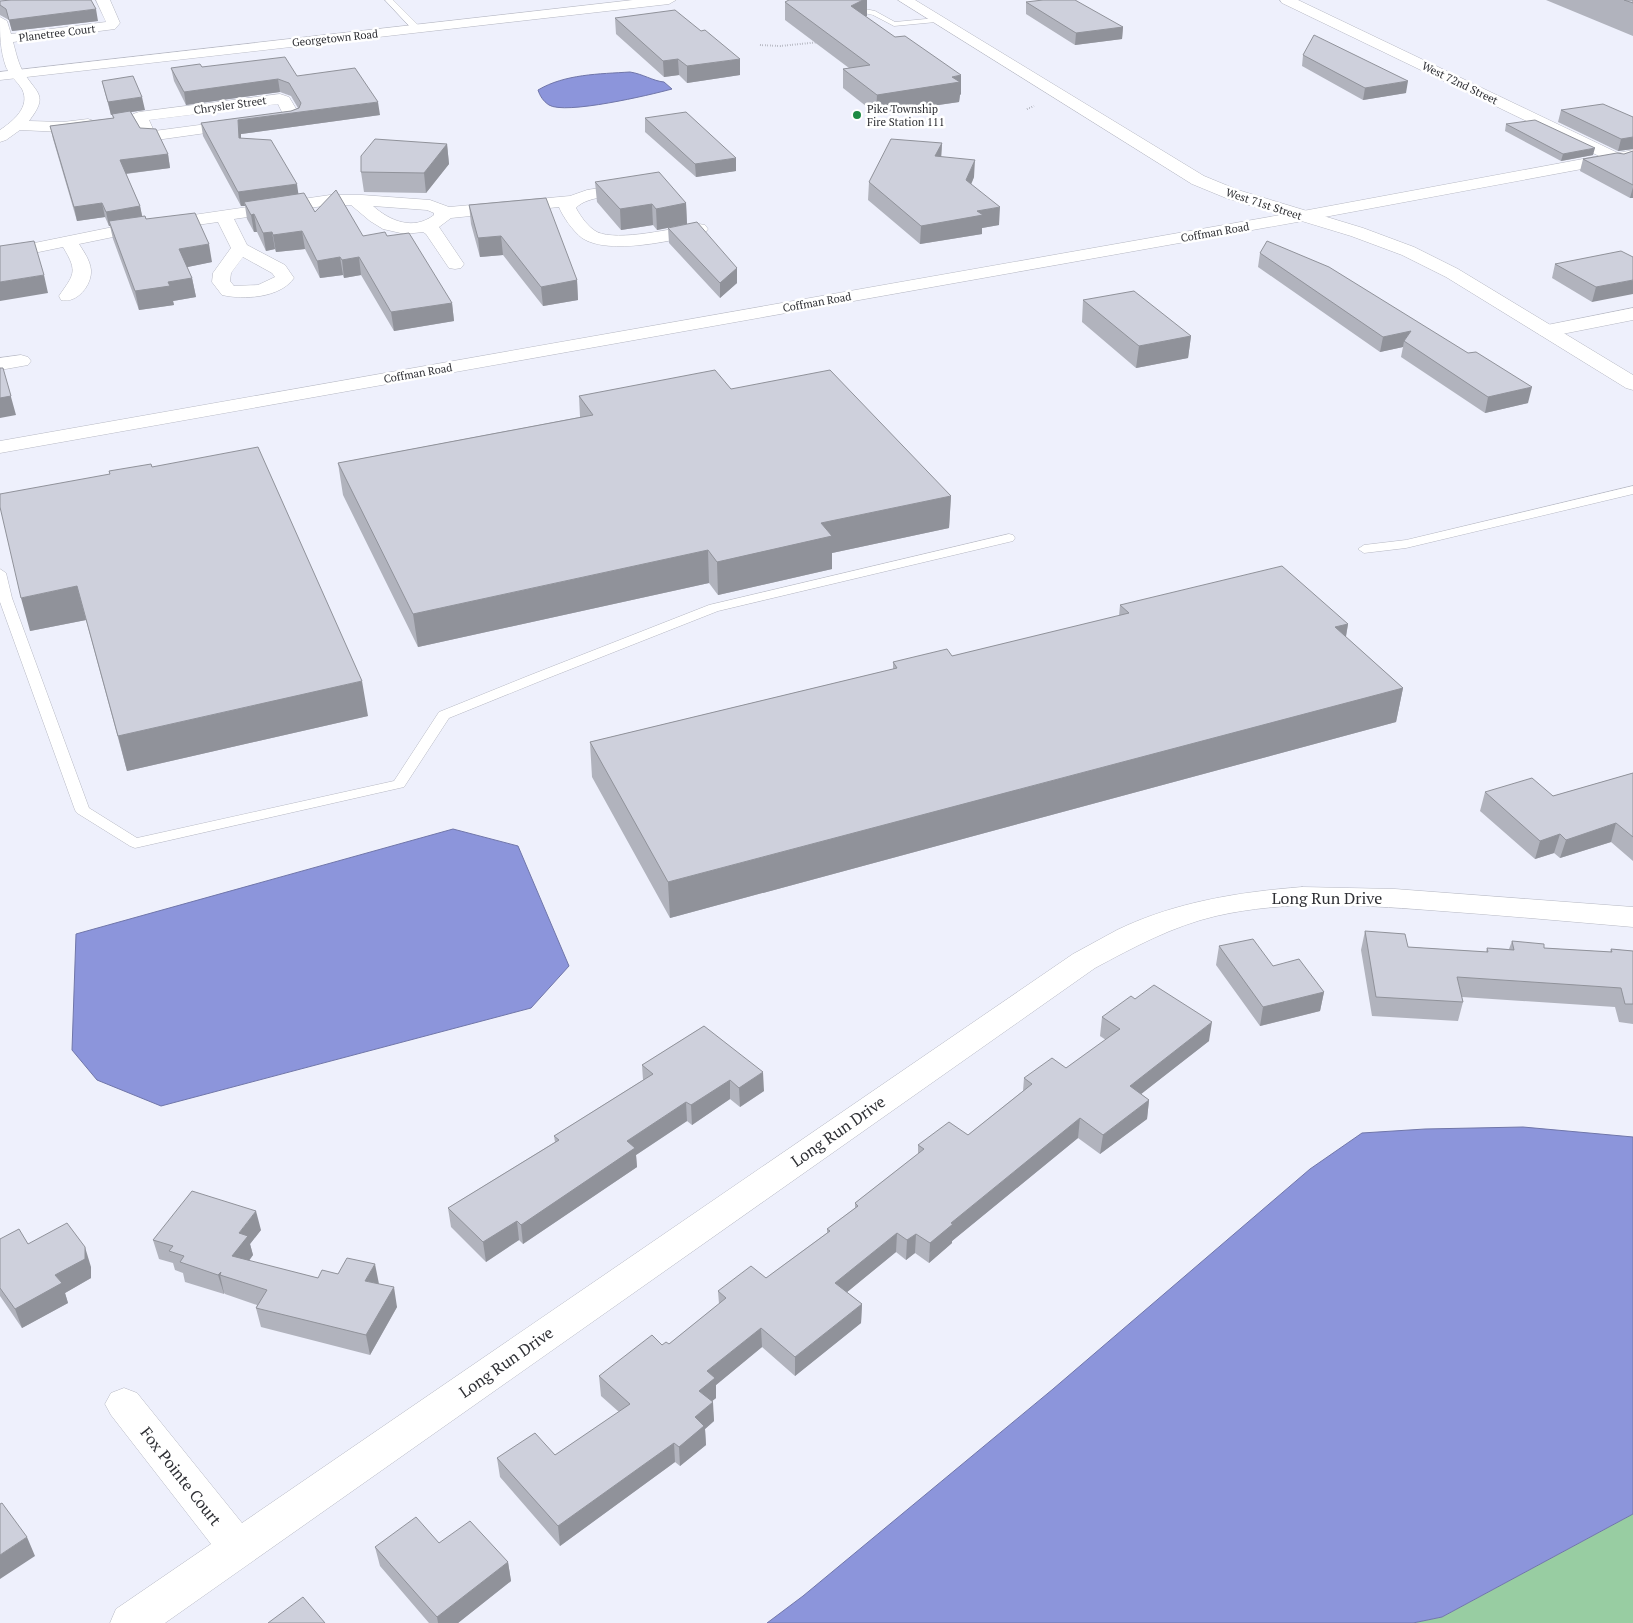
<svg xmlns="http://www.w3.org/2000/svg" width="1633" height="1623" viewBox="0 0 1633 1623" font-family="'PT Serif',serif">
<rect width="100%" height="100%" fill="#eef0fc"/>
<path fill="#98cda2" d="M 1633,1514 L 1633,1623 L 1413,1623 L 1442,1617 Z"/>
<path fill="#8c95db" stroke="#7076a9" d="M 630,72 C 643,74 653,81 664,82 L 672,89 C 650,95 565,115 549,105 C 543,101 540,96 538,90 C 565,74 599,74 630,72 Z
M 453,829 L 518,846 L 569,966 L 531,1008 L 161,1106 L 97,1080 L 72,1050 L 76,934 Z
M 1523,1127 L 1633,1137 L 1633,1514 L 1442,1617 L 1413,1623 L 767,1623 L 803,1596 L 1053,1389 L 1310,1169 L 1362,1133 L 1425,1129 Z"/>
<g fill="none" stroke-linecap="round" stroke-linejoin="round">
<defs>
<path id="lane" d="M 385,0 L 393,0 L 420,27 L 420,31 L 414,31 Z
M 804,0 L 820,0 L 875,11 L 895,22 L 936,18 L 940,20 L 936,22 L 894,26 L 873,15 Z
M 1633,486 L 1633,494 L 1406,548 L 1364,553 L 1358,549 L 1364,545 L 1406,540 Z
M 1009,534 L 1013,535 L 1015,538 L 1013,541 L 718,611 L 538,682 L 449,718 L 404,787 L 135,848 L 130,846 L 77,813 L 75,810 L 0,602 L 0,569 L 6,573 L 12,598 L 89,808 L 137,838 L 394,781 L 439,712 L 528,676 L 709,605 Z"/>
<path id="street" d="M 96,0 L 110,0 L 120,23 L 115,29 L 13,42 C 16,52 18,64 24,73 C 37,94 49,95 29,121 L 63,122 L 88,119 L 94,121 L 96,124 L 94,127 L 63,132 L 20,130 L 6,140 L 0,142 L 0,130 C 13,121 31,107 22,89 C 17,81 10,76 6,67 C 0,50 0,35 0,17 L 7,21 L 11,34 L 106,22 Z
M 1280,0 L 1298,0 L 1618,153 L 1633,150 L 1633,160 L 1620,165 L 1614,163 L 1303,221 L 0,453 L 0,441 L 1303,211 L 1599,156 L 1282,3 Z
M 280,94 L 289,97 L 301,117 L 299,120 L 149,141 L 143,139 L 131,117 L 133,114 L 139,112 ZM 278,104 L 283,114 L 154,131 L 149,120 Z
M 633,183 L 639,184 L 641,188 L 639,192 C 622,196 587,195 576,208 C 581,217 588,227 597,232 C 618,242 675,228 699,224 L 705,225 L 708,229 L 705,233 C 675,240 609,256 582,238 C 573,231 563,217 559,207 L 451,218 L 439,227 L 464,264 L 461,268 L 455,269 L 449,268 L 426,234 L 423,232 L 405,234 L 383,229 L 370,221 L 351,205 L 330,205 L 234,219 L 247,245 L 285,265 L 294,278 C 280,298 244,300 222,295 L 212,282 L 213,273 L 231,248 L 218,222 L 118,236 L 79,244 C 84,252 90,260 91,270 C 92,285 77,304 61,300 L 59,296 C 73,275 79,273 63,247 L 0,260 L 0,250 L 118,226 L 330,195 L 362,195 L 430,200 L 449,207 L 570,196 L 587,190 ZM 373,206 L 427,210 L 434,213 L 434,215 C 413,231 390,221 373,206 ZM 243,257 L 272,273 L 275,277 L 258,285 L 234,286 L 230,281 L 231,273 Z
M 1633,308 L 1633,320 L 1547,337 L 1540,335 L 1537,331 L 1540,327 L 1547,325 Z
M 21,355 L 28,357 L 31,361 L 28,365 L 0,370 L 0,358 Z
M 1302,887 L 1395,889 L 1633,907 L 1633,927 C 1565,921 1497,915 1428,910 C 1358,905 1286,900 1216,916 C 1173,926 1134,947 1095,968 L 165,1623 L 110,1623 L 116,1609 L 211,1544 L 111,1415 L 105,1404 L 111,1393 L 124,1388 L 137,1393 L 242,1523 L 1073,954 C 1088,946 1102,938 1117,930 C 1175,902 1239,892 1302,887 Z"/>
<path id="secondary" d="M 633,0 L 676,0 L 669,4 L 0,80 L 0,72 Z
M 898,0 L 915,0 L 1204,176 L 1238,190 L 1363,228 L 1414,247 L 1458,269 L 1633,375 L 1633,390 L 1626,388 L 1446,277 L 1402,255 L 1351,236 L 1226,198 L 1192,184 Z"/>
</defs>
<use href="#lane" stroke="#b6b8c3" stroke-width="1"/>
<use href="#street" stroke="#b6b8c3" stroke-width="1"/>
<use href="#secondary" stroke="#b6b8c3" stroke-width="1"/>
<path stroke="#878991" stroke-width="2" stroke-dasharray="0.5 2" stroke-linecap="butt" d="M 760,45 L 780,46 L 819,42
M 1027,109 L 1034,106"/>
<use href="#lane" fill="#fff" fill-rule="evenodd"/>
<use href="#street" fill="#fff" fill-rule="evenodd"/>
<use href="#secondary" fill="#fff" fill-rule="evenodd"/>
</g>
<path fill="#b1b3bd" d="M 789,0 L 867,0 L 867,16 L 865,16 L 961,94 L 960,95 L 959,102 L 876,114 L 843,88 L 843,69 L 849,68 L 785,20 L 785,2 Z
M 1546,0 L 1633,0 L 1633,36 Z
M 0,1 L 98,21 L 12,31 L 9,20 L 0,15 Z
M 1026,2 L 1123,27 L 1122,39 L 1075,45 L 1026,14 Z
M 615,18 L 740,75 L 687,83 L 679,75 L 664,77 L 616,34 Z
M 1303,55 L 1406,93 L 1363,100 L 1302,66 Z
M 202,67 L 297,76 L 380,115 L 241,134 L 241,138 L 299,194 L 315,212 L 363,236 L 387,236 L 452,303 L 454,321 L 394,331 L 361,275 L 344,278 L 343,275 L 320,278 L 305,249 L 276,252 L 275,249 L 266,251 L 257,232 L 254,232 L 247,219 L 245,206 L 241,206 L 203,136 L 201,123 L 291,111 L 298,108 L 291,96 L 280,92 L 186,105 L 174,81 L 171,68 Z
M 102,81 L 145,110 L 131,112 L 140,128 L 168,154 L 170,168 L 126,174 L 140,206 L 142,216 L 212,262 L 187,267 L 192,278 L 196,297 L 173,301 L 174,305 L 139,310 L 113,239 L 110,226 L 109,226 L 105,217 L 77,221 L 53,139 L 50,126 L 113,118 L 112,114 L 111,115 L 105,93 Z
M 1561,110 L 1633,117 L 1633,149 L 1618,151 L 1558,122 Z
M 645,118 L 736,171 L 696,177 L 645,132 Z
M 1506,124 L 1593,155 L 1561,161 L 1505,131 Z
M 942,143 L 941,157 L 974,177 L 971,185 L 999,225 L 982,228 L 982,234 L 920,244 L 868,200 L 869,182 Z
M 447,144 L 449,164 L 426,193 L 364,192 L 361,172 Z
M 1633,151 L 1633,198 L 1630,198 L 1580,171 L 1583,159 L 1624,154 Z
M 595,182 L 686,203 L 687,224 L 657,230 L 653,225 L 621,230 L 597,202 Z
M 469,205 L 577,280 L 578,300 L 543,306 L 503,255 L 480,257 L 471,224 Z
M 668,228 L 737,268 L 737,283 L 720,298 L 669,243 Z
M 1260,253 L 1468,353 L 1528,403 L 1485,413 L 1401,357 L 1403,347 L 1380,352 L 1258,267 Z
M 1633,257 L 1592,302 L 1552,278 L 1555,264 Z
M 1083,300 L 1191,336 L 1188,358 L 1136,368 L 1082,322 Z
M 731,389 L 951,496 L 949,528 L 832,553 L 832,569 L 718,595 L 709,583 L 418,647 L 343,495 L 338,463 L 580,417 L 579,396 Z
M 152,467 L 368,716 L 127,771 L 86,620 L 30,631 Z
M 1120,605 L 1348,624 L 1346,637 L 1403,688 L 1396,722 L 670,918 L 592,777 L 590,742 L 893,669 L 893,662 L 952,656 L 1119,616 Z
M 1633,773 L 1633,861 L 1611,842 L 1560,858 L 1554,853 L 1535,859 L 1480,811 L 1485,792 L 1553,796 Z
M 1365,931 L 1408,947 L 1486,952 L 1487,948 L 1509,949 L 1512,941 L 1544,948 L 1610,952 L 1611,949 L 1633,951 L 1633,1024 L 1619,1022 L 1615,1007 L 1462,997 L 1463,1002 L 1458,1021 L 1372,1016 L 1361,950 Z
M 1219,946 L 1273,966 L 1324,992 L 1320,1011 L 1260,1026 L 1216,965 Z
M 1102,1017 L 1209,1041 L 1141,1094 L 1149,1100 L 1147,1119 L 1100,1154 L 1078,1138 L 952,1241 L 952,1243 L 929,1263 L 915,1253 L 906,1260 L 896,1252 L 847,1292 L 862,1304 L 861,1323 L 795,1376 L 762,1347 L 716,1385 L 716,1398 L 712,1401 L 714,1421 L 705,1429 L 706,1445 L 680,1466 L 675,1462 L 560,1546 L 500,1477 L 497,1458 L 555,1455 L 619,1412 L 601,1396 L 599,1376 L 662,1345 L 669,1344 L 719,1304 L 718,1291 L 766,1278 L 827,1233 L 827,1229 L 855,1208 L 855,1203 L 918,1154 L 918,1145 L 968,1135 L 1023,1091 L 1024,1078 L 1066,1068 L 1106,1040 L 1100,1036 Z
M 704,1026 L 764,1091 L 740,1107 L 730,1099 L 692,1125 L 687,1121 L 636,1155 L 637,1167 L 523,1244 L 519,1240 L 486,1262 L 451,1227 L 448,1208 L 555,1142 L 554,1136 L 643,1080 L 642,1065 Z
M 261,1230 L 250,1244 L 253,1255 L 249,1261 L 318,1278 L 379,1284 L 397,1307 L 370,1355 L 261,1327 L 256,1308 L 257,1305 L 225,1294 L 224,1293 L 224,1294 L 185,1282 L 183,1273 L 175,1270 L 173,1263 L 159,1259 L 153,1240 Z
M 0,1239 L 28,1244 L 91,1267 L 91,1278 L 65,1293 L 68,1303 L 22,1328 L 0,1296 Z
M 439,1543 L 508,1562 L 511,1581 L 458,1623 L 429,1623 L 380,1566 L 375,1547 Z"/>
<path fill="#90929a" d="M 863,0 L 867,0 L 867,16 L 851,24 L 851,6 Z
M 96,9 L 98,21 L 12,31 L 9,20 Z
M 1123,27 L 1122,39 L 1075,45 L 1076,33 Z
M 678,59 L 679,75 L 664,77 L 663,61 Z
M 740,59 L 740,75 L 687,83 L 687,66 Z
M 961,75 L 961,94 L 960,95 L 959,102 L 876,114 L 877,95 L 952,77 Z
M 278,79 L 280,92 L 186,105 L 184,92 Z
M 1408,81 L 1406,93 L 1363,100 L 1365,88 Z
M 142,97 L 145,110 L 111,115 L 108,102 Z
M 378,102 L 380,115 L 241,134 L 241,152 L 239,138 L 238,120 Z
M 1633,137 L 1633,149 L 1618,151 L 1621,139 Z
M 942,143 L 941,160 L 935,156 Z
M 447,144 L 449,164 L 426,193 L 424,173 Z
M 1595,148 L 1593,155 L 1561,161 L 1563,154 Z
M 168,154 L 170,168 L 123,174 L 120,160 Z
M 736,158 L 736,171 L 696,177 L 695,164 Z
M 975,160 L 974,177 L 965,198 L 966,180 Z
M 297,184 L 299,198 L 244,202 L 245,206 L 241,206 L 238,192 Z
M 1633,187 L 1633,198 L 1630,198 Z
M 102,203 L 105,217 L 77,221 L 74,207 Z
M 686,203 L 687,224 L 657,230 L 656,209 Z
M 652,204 L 653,225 L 621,230 L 620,209 Z
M 140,206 L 143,220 L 109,221 L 110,226 L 109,226 L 106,212 Z
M 1000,207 L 999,225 L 982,228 L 982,234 L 920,244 L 921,226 L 977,211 Z
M 254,214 L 257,232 L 254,232 L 251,215 Z
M 302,231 L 305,249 L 276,252 L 273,235 Z
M 272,232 L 275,249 L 266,251 L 263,233 Z
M 501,236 L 503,255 L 480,257 L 478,238 Z
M 209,244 L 212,262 L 183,268 L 179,249 Z
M 340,257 L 343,275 L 320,278 L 317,261 Z
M 359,257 L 361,275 L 344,278 L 342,260 Z
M 737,268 L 737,283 L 720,298 L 720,283 Z
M 44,275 L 48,293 L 0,301 L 0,282 Z
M 192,278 L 196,297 L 173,301 L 174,305 L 139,310 L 135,291 L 168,282 Z
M 577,280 L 578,300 L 543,306 L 541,287 Z
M 1633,280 L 1633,294 L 1592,302 L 1596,287 Z
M 452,303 L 454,321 L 394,331 L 391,312 Z
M 1411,331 L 1404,341 L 1403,347 L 1380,352 L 1383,337 Z
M 1191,336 L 1188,358 L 1136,368 L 1139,346 Z
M 8,386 L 16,415 L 0,418 L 0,398 Z
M 1532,387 L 1528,403 L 1485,413 L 1488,397 Z
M 951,496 L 949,528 L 832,553 L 832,569 L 718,595 L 717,562 L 821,523 Z
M 708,550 L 709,583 L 418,647 L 413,614 Z
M 77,586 L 86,620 L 30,631 L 21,598 Z
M 1348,624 L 1342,658 L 1335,627 Z
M 362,681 L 368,716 L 127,771 L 118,736 Z
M 1403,688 L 1396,722 L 670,918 L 668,882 Z
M 1616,823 L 1611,842 L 1560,858 L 1566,840 Z
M 1560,834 L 1554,853 L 1535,859 L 1540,841 Z
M 1324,992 L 1320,1011 L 1260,1026 L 1263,1007 Z
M 1212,1022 L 1209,1041 L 1127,1105 L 1130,1086 Z
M 763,1072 L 764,1091 L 740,1107 L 739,1088 Z
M 730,1080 L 730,1099 L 692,1125 L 691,1105 Z
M 1149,1100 L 1147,1119 L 1100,1154 L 1103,1135 Z
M 686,1102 L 687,1121 L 636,1155 L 637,1167 L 523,1244 L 521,1225 L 627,1141 Z
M 1080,1118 L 1078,1138 L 952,1241 L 952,1243 L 929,1263 L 930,1243 L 951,1223 Z
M 256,1211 L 261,1230 L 250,1244 L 253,1255 L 237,1276 L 232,1256 L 239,1233 Z
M 517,1221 L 519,1240 L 486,1262 L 483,1242 Z
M 897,1233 L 896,1252 L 835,1302 L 835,1283 Z
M 916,1234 L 915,1253 L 906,1260 L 907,1240 Z
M 85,1247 L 91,1267 L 91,1278 L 65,1293 L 68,1303 L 22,1328 L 15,1309 L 55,1275 Z
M 375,1264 L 379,1284 L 365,1281 Z
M 221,1272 L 220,1275 L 224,1293 L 224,1294 L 218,1275 Z
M 394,1287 L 397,1307 L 370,1355 L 366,1335 Z
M 862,1304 L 861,1323 L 795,1376 L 795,1357 Z
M 761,1328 L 762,1347 L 716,1385 L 716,1398 L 700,1411 L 699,1391 L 707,1371 Z
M 713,1402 L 714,1421 L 705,1429 L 706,1445 L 680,1466 L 679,1447 L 695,1417 Z
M 674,1443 L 675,1462 L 560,1546 L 558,1526 Z
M 27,1537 L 35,1556 L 0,1579 L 0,1555 Z
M 508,1562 L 511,1581 L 458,1623 L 438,1623 L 437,1617 Z"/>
<path fill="#ced0dc" stroke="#90929a" d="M 11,0 L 91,0 L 96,9 L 9,20 L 6,9 L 0,5 L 0,1 Z
M 789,0 L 863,0 L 851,6 L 895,37 L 905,36 L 961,75 L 952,77 L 960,82 L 877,95 L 843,69 L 870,65 L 785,2 Z
M 1043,0 L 1075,0 L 1123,27 L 1076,33 L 1026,2 Z
M 1624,0 L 1633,0 L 1633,3 Z
M 675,10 L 701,31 L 705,30 L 740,59 L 687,66 L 678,59 L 663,61 L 615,18 Z
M 1314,35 L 1408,81 L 1365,88 L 1303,55 Z
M 285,57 L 297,76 L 355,68 L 378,102 L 238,120 L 239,138 L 271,140 L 297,184 L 238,192 L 201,123 L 291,111 L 299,108 L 301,103 L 289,83 L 278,79 L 184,92 L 171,68 L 200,64 L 202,67 Z
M 133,76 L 142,97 L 108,102 L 102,81 Z
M 1603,104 L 1633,117 L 1633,137 L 1621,139 L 1561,110 Z
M 130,111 L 140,128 L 156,129 L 168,154 L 120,160 L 140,206 L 106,212 L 102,203 L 74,207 L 50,126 L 114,118 L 112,114 Z
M 686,112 L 736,158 L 695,164 L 645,118 Z
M 1535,120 L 1595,148 L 1563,154 L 1506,124 Z
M 375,139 L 447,144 L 424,173 L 361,172 L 361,156 Z
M 891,139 L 942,143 L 935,156 L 975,160 L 966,180 L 1000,207 L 977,211 L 983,215 L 921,226 L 869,182 Z
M 1633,151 L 1633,185 L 1583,159 L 1617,153 L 1624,154 Z
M 659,172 L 686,203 L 656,209 L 652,204 L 620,209 L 595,182 Z
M 336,190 L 363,236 L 385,232 L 387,236 L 409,233 L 452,303 L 391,312 L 359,257 L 342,260 L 340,257 L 317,261 L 302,231 L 273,235 L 272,232 L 263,233 L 254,214 L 251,215 L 244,202 L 304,193 L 315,212 Z
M 546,198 L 577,280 L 541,287 L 501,236 L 478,238 L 469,205 Z
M 195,213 L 209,244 L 179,249 L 192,278 L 168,282 L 170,286 L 135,291 L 109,221 L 145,216 L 146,219 Z
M 697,222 L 737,268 L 720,283 L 668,228 Z
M 34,241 L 44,275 L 0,282 L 0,246 Z
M 1267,241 L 1329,267 L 1468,353 L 1476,352 L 1532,387 L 1488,397 L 1404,341 L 1411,331 L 1383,337 L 1260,253 Z
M 1621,251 L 1633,257 L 1633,280 L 1596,287 L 1555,264 Z
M 1134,291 L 1191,336 L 1139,346 L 1083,300 Z
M 0,368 L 3,368 L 11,396 L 0,398 Z
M 715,370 L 731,389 L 830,370 L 951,496 L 821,523 L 832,536 L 717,562 L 708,550 L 413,614 L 338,463 L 593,415 L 579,396 Z
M 258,447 L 362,681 L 118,736 L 77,586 L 21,598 L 0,507 L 0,494 L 110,474 L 109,471 L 151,464 L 152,467 Z
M 1282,566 L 1348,624 L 1335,627 L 1403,688 L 668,882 L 590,742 L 897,668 L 893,662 L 947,649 L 952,656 L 1129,613 L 1120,605 Z
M 1633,773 L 1633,837 L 1616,823 L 1566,840 L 1560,834 L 1540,841 L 1485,792 L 1532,778 L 1553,796 Z
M 1365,931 L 1405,934 L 1408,947 L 1488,952 L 1487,948 L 1514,950 L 1512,941 L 1544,944 L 1544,948 L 1612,952 L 1611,949 L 1633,951 L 1633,1004 L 1625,1004 L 1621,988 L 1457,977 L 1463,1002 L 1376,997 Z
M 1253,939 L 1273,966 L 1299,959 L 1324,992 L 1263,1007 L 1219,946 Z
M 1154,985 L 1212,1022 L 1130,1086 L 1149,1100 L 1103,1135 L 1080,1118 L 951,1223 L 953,1224 L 930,1243 L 916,1234 L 907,1240 L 897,1233 L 835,1283 L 862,1304 L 795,1357 L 761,1328 L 707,1371 L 715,1378 L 699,1391 L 713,1402 L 695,1417 L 704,1426 L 679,1447 L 674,1443 L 558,1526 L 497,1458 L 535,1433 L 555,1455 L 630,1404 L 599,1376 L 652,1335 L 662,1345 L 666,1342 L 669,1344 L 726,1298 L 718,1291 L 751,1266 L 766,1278 L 830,1231 L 827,1229 L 858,1206 L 855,1203 L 924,1149 L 918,1145 L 949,1122 L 968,1135 L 1032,1084 L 1024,1078 L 1052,1058 L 1066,1068 L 1120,1029 L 1102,1017 L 1131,996 L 1135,999 Z
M 704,1026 L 763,1072 L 739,1088 L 730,1080 L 691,1105 L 686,1102 L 627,1141 L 635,1148 L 521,1225 L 517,1221 L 483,1242 L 448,1208 L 559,1140 L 554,1136 L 653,1074 L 642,1065 Z
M 192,1191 L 256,1211 L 239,1233 L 248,1236 L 232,1256 L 318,1278 L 322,1270 L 338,1274 L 347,1258 L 375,1264 L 365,1281 L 394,1287 L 366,1335 L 256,1308 L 267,1290 L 220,1275 L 221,1272 L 218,1275 L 180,1262 L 184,1256 L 169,1251 L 173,1246 L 153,1240 Z
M 67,1223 L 85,1247 L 85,1259 L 55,1275 L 62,1283 L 15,1309 L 0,1288 L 0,1239 L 19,1229 L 28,1244 Z
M 2,1503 L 27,1537 L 0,1555 L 0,1504 Z
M 416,1517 L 439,1543 L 470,1521 L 508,1562 L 437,1617 L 375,1547 Z
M 303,1597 L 325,1623 L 268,1623 Z"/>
<circle fill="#1d8b43" stroke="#fff" stroke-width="2" cx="857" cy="115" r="5"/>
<g text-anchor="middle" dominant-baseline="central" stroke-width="5" stroke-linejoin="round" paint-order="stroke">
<g font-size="11" fill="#2e2f34" stroke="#fff">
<text transform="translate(57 33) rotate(-7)">Planetree Court</text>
<text transform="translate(335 38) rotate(-6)">Georgetown Road</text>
<text transform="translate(1460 83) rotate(26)">West 72nd Street</text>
<text transform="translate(230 105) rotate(-8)">Chrysler Street</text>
<text transform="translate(1264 204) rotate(18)">West 71st Street</text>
<text transform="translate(1215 232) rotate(-10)">Coffman Road</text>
<text transform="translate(817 302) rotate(-10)">Coffman Road</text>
<text transform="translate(418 373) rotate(-10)">Coffman Road</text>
</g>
<g font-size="11" fill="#2e2f34" stroke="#fff" text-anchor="start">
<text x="867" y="109">Pike Township<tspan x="867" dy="13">Fire Station 111</tspan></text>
</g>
<g font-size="16" fill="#2e2f34" stroke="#fff">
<text x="1327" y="898">Long Run Drive</text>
<text transform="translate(838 1131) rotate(-35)">Long Run Drive</text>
<text transform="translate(506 1362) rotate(-35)">Long Run Drive</text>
<text transform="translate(181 1476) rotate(52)">Fox Pointe Court</text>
</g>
</g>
</svg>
